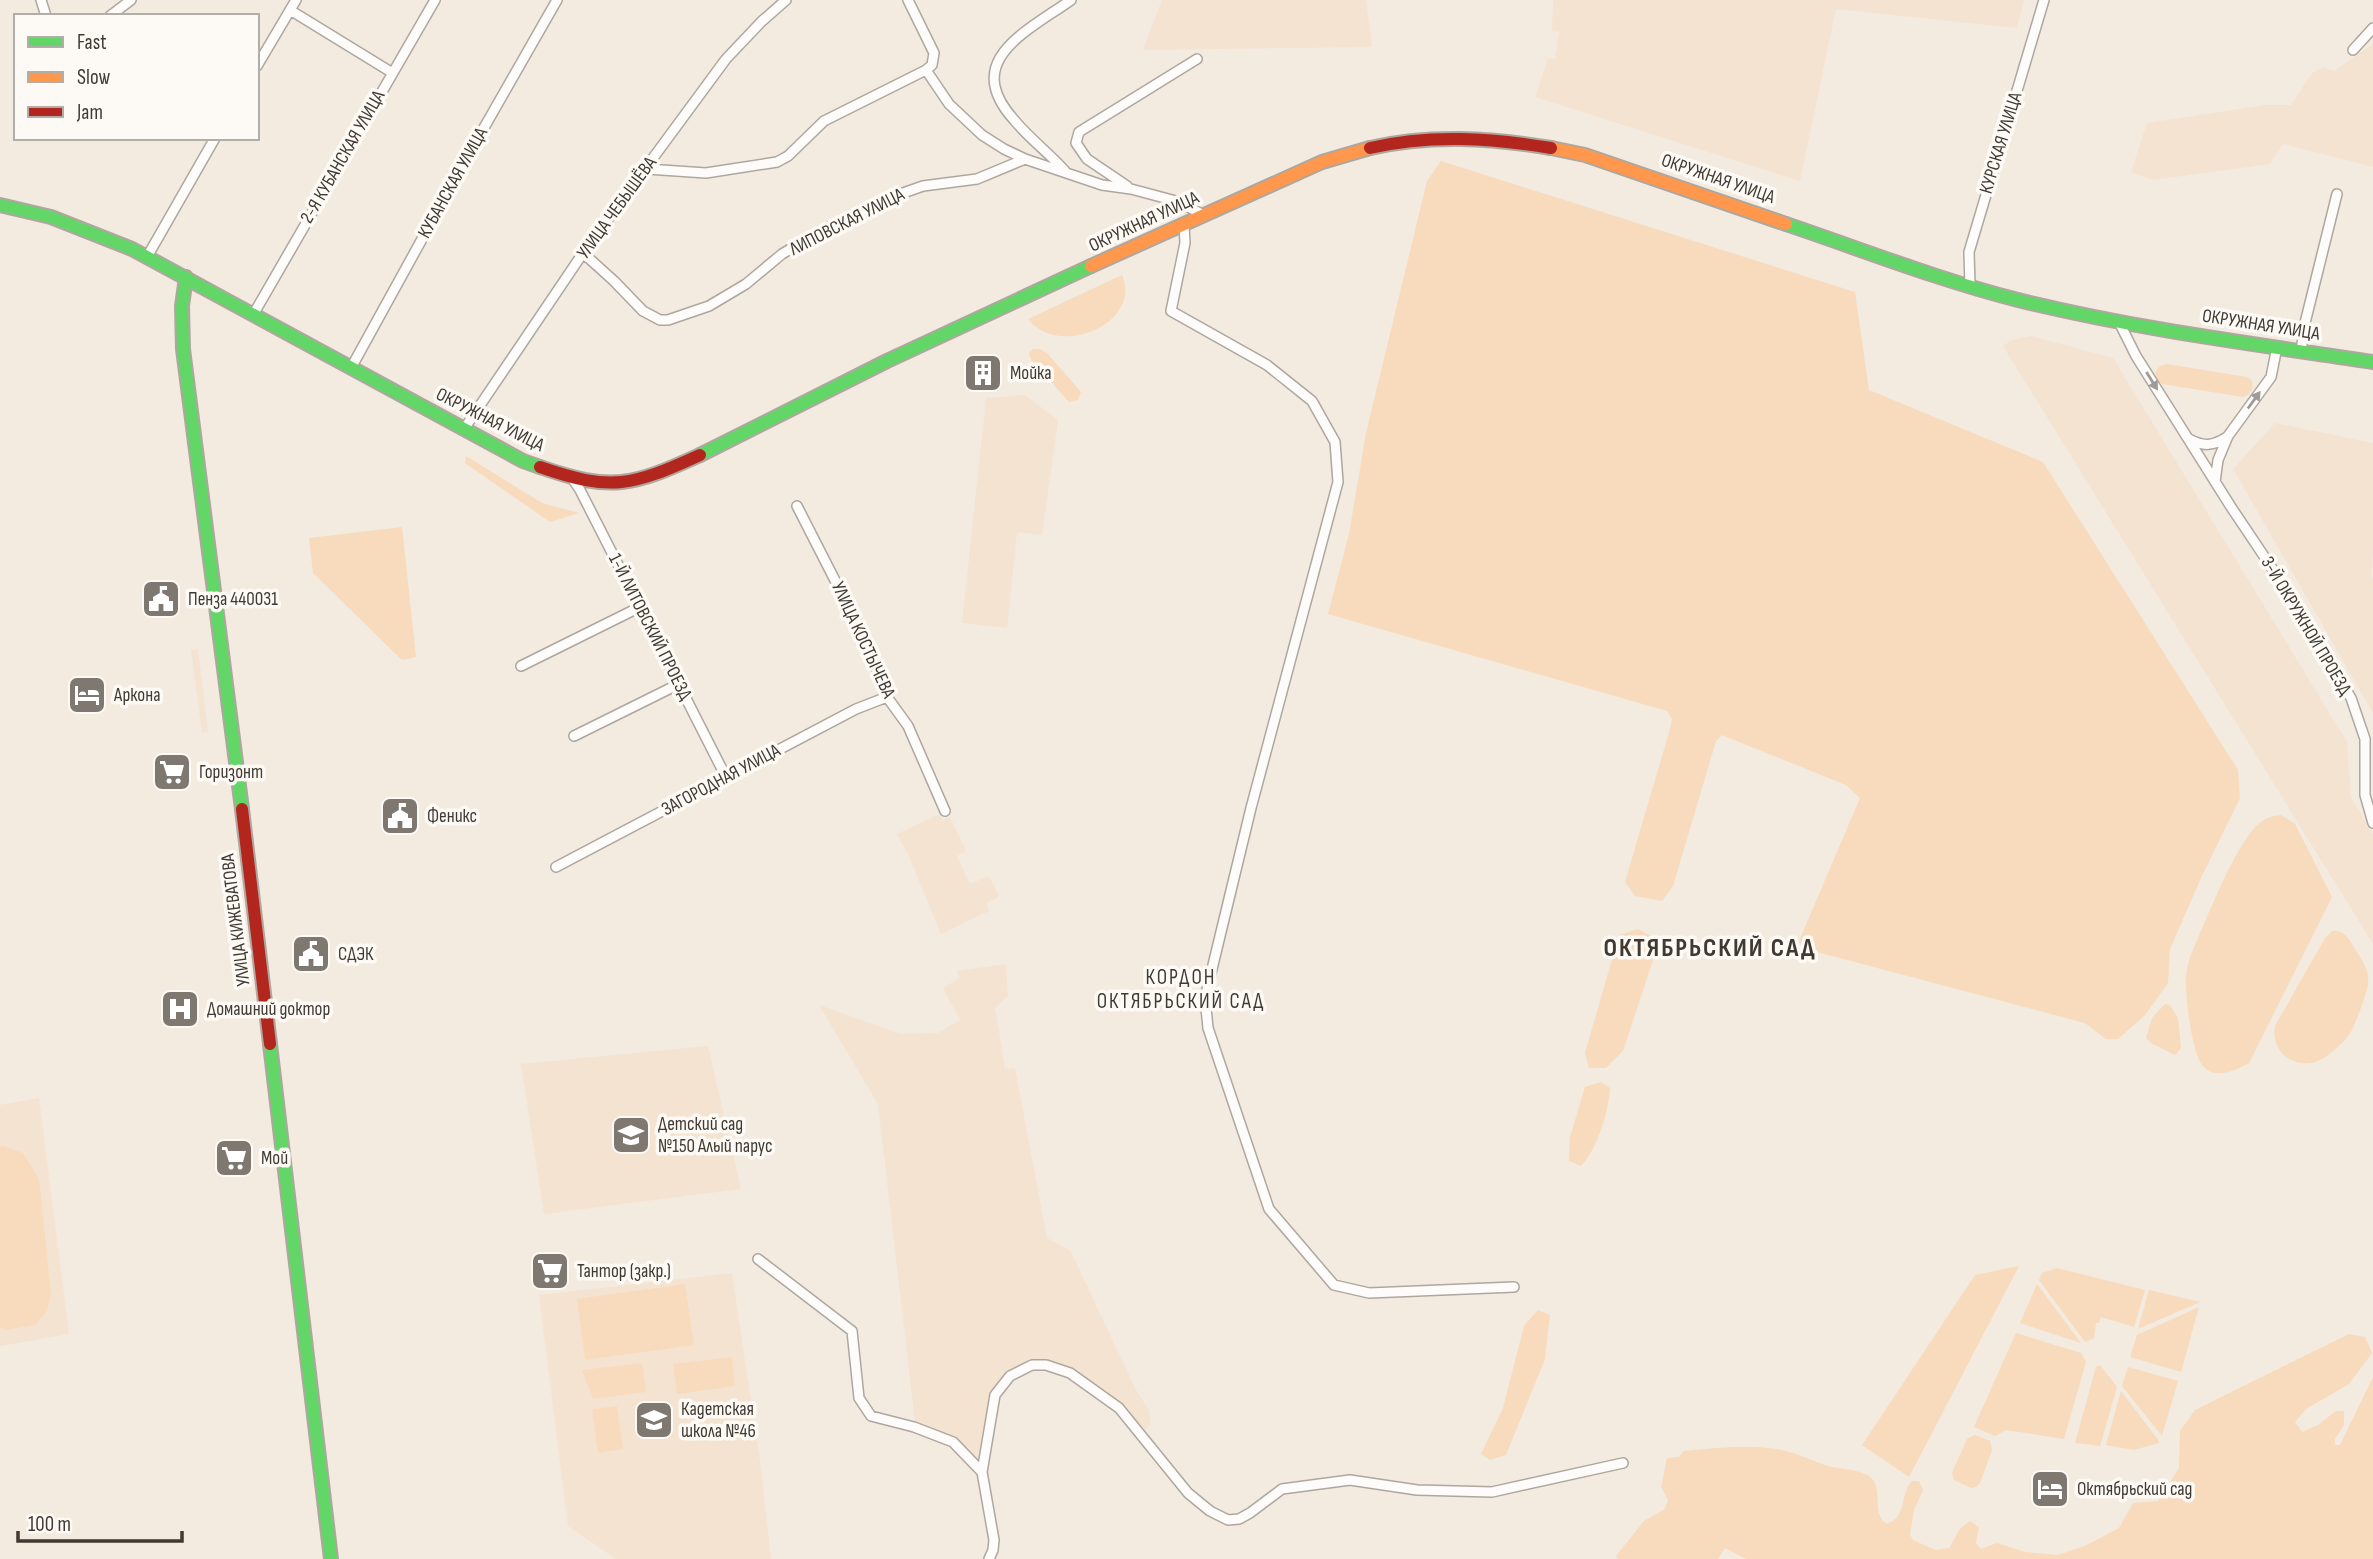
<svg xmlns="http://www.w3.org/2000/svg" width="2373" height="1559" viewBox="0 0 2373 1559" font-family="'Sofia Sans Condensed',sans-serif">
<rect width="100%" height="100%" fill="#f3eae0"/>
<path fill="#f4e3d1" d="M 1162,0 L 1366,0 L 1372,47 L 1143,50 Z
M 1553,0 L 2024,0 L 2017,28 L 1836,9 L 1800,181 L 1535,97 L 1548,58 L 1555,59 L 1559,32 L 1552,31 Z
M 2373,44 L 2373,167 L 2283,144 L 2270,164 L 2153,180 L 2131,172 L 2147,123 L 2266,105 L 2291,105 L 2312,73 L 2323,67 L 2334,71 Z
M 2031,336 L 2113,358 L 2347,742 L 2351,797 L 2373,834 L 2373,944 L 2003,346 L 2012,340 Z
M 1025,395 L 1058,420 L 1042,535 L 1017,532 L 1007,628 L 962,623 L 986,398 Z
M 2275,423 L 2373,443 L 2373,553 L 2371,577 L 2373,579 L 2373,713 L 2233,469 Z
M 198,649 L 208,732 L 202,733 L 191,650 Z
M 940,814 L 943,820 L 950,817 L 966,851 L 957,856 L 970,884 L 989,876 L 999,897 L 986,903 L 989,911 L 941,934 L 908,854 L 897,834 Z
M 1006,964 L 1008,996 L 995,1008 L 1005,1069 L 1015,1068 L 1047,1238 L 1070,1250 L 1136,1390 L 1149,1410 L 1150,1424 L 1145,1430 L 1121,1404 L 1074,1370 L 1047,1361 L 1029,1361 L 1008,1372 L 991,1393 L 977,1461 L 956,1439 L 915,1422 L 878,1104 L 819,1005 L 901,1034 L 938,1033 L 960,1020 L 943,988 L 960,978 L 957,971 Z
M 708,1046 L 741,1189 L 544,1214 L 521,1064 Z
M 39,1098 L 69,1334 L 0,1346 L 0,1105 Z
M 732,1273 L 760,1461 L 771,1559 L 616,1559 L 568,1526 L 539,1295 Z"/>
<path fill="#f7dbbc" d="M 1441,161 L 1855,292 L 1869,390 L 2043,462 L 2238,770 L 2240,798 L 2201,878 L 2170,949 L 2168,983 L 2145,1015 L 2118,1039 L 2106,1039 L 2085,1023 L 1802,948 L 1799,941 L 1860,798 L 1846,785 L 1722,735 L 1716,741 L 1673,886 L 1662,901 L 1635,896 L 1625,882 L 1670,729 L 1672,719 L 1667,711 L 1328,614 L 1349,534 L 1366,433 L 1427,181 Z
M 1122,275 C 1143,323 1059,359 1028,319 Z
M 1033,349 L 1040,349 L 1047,353 L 1081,392 L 1078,400 L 1069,402 L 1030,358 L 1029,353 Z
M 2167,364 L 2247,377 L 2252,381 L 2253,388 L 2249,394 L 2243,397 L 2162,384 L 2157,379 L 2155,372 L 2160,366 Z
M 466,456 L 542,503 L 579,513 L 550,522 L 465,463 Z
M 402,527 L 416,657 L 402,660 L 313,573 L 309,538 Z
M 2281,815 L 2295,824 L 2332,897 L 2249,1063 C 2236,1070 2217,1080 2204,1067 C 2192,1056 2186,1000 2186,983 C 2185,974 2188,965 2190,957 C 2204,926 2236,840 2261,822 C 2267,817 2273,816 2281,815 Z
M 1638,929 L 1656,939 L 1658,945 L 1623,1051 L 1606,1068 L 1589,1068 L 1585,1053 L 1619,935 Z
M 2332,931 C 2346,929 2351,943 2358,954 C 2372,975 2370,982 2362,1005 C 2357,1018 2353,1033 2342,1043 C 2335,1050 2325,1059 2315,1062 C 2291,1068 2271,1051 2275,1026 L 2325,938 Z
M 2165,1004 L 2170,1005 L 2178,1018 L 2181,1048 L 2175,1055 L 2151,1043 L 2146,1038 L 2152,1018 Z
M 1601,1082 L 1610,1088 C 1609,1110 1597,1150 1581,1166 L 1569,1161 L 1570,1137 L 1585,1087 Z
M 3,1146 L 23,1153 L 39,1179 L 51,1294 L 47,1311 L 35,1325 L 5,1330 L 0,1327 L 0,1147 Z
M 2019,1266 L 1909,1477 L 1862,1445 L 1975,1275 Z
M 2057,1268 L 2145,1290 L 2134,1327 L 2101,1317 L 2099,1323 L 2096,1323 L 2094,1338 L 2085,1342 L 2039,1280 L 2042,1273 Z
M 685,1284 L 694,1345 L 585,1360 L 577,1299 Z
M 2037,1284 L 2081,1343 L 2020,1323 Z
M 2149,1290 L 2200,1302 L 2138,1329 Z
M 2199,1307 L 2181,1372 L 2130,1357 L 2137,1335 Z
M 1538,1310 L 1550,1315 L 1545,1359 L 1506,1455 L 1490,1460 L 1481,1454 L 1503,1408 L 1524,1326 Z
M 2016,1333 L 2081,1353 L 2086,1362 L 2064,1439 L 2006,1430 L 1995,1436 L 1974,1427 Z
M 2349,1334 L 2365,1337 L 2372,1353 L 2349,1384 L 2306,1409 L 2295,1422 L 2302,1432 L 2318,1425 L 2336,1411 L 2344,1411 L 2344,1425 L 2335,1439 L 2335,1445 L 2340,1445 L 2373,1377 L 2373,1559 L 1746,1559 L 1725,1548 L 1718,1559 L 1618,1559 L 1616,1556 L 1644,1521 L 1665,1509 L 1668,1500 L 1661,1487 L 1667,1458 L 1679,1457 L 1684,1451 C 1715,1448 1745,1444 1776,1449 C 1795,1452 1813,1462 1832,1467 C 1843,1469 1859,1470 1869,1476 C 1885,1487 1870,1514 1887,1524 C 1908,1516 1899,1495 1912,1481 L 1919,1481 L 1923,1490 L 1914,1510 L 1910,1535 L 1913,1540 L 1935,1550 L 1949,1548 L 1960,1529 L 1970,1521 L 1979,1527 L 1976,1543 L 1981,1549 L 1997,1543 L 2025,1552 L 2058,1555 L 2085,1546 L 2119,1528 L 2133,1503 L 2158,1501 L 2179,1468 L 2180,1431 L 2195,1410 Z
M 732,1357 L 735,1386 L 677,1394 L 673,1364 Z
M 642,1363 L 646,1392 L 593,1399 L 582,1370 Z
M 2100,1365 L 2117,1387 L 2100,1446 L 2075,1443 L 2096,1367 Z
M 2128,1367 L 2178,1381 L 2162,1436 L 2122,1386 Z
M 2121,1391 L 2159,1441 L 2159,1443 L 2134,1450 L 2106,1445 Z
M 617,1406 L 623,1449 L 598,1453 L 592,1409 Z
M 1975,1435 L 1990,1441 L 1992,1450 L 1980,1483 L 1976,1487 L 1971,1488 L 1954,1480 L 1952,1473 L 1967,1439 Z"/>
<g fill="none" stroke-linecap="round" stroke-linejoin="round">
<defs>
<path id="street" d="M 41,0 L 46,16
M 290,10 L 391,72
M 110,16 L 131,0
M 2353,50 L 2373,28
M 257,66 L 296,0
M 926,70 L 949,104 L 982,135 L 1004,149 L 1025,159 L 1102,185 L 1131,189 L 1176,201 L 1204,215
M 647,169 L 706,173 L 777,162 L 788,156 L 824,121 L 926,70 L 932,65 L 934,53 L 908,0
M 1065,171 C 1049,153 1030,139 1015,121 C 960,61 1026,32 1071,0
M 1127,186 L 1087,159 L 1076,143 L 1079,132 L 1197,59
M 1184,225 L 1185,243 L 1171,311 L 1267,365 L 1312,401 L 1335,442 L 1338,482 L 1251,808 L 1205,998 L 1208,1028 L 1269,1209 L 1334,1285 L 1369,1293 L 1514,1287
M 583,253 L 614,281 L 643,311 L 660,320 L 668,320 L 709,306 L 746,284 L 782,254 L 819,232 L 889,198 L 923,186 L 977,179 L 1025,159
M 147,257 L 215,138
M 1970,287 L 1969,252 L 2044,0
M 253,315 L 435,0
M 2119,322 L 2136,356 L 2231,507 L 2282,583 L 2351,698 L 2365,739 L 2365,795 L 2373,823
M 2301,351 L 2305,323 L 2337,194
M 351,368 L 465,161 L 557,0
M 464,429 L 583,253 L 726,59 L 761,22 L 786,0
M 2189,439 C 2204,447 2213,446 2227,437
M 572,478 L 580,490 L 726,777
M 2215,482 L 2218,460 L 2228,436 L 2271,377 L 2277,347
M 797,506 L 868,645 L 887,697 L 908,726 L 945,811
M 521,666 L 640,607
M 574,736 L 679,684
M 556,867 L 856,709 L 887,697
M 758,1259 L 852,1331 L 859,1398 L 871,1416 L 914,1427 L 953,1442 L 982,1472
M 989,1559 L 993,1550 L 994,1540 L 982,1472 L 995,1395 L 1010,1376 L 1032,1365 L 1046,1365 L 1070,1373 L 1119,1408 L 1188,1493 L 1210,1511 L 1228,1520 L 1239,1519 L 1250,1513 L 1282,1489 L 1350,1480 L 1417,1490 L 1492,1492 L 1623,1463"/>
<path id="fast" d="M 0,205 L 51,217 L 132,249 L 523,461 L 540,467
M 1786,224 C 1863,250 1939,280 2018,300 C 2135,329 2254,344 2373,362
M 186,277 L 182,306 L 183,349 L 242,809
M 700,455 L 887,361 L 1091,266
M 270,1044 L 331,1559"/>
<path id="slow" d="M 1551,148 L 1585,155 L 1786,224
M 1091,266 L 1322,162 L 1370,148"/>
<path id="jam" d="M 1370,148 C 1430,134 1491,138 1551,148
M 540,467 C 612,492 632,486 700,455
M 242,809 L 270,1044"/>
</defs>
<use href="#street" stroke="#aea79f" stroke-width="12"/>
<use href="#fast" stroke="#aea79f" stroke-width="16"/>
<use href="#slow" stroke="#aea79f" stroke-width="16"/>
<use href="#jam" stroke="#aea79f" stroke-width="16"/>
<use href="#street" stroke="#fdfcfa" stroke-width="9"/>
<use href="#fast" stroke="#63d668" stroke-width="12"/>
<use href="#slow" stroke="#ff974d" stroke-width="12"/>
<use href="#jam" stroke="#b3261e" stroke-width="12"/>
</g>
<defs><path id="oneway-solid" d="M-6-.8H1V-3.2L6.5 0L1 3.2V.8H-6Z" transform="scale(1.75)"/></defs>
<g fill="#9e9b96">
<use href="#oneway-solid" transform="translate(2152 381) rotate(58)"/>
<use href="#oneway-solid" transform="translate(2254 400) rotate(-54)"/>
</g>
<defs>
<symbol id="building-square" viewBox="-11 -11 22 22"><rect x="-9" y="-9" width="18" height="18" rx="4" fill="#7f7870" stroke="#fdfaf6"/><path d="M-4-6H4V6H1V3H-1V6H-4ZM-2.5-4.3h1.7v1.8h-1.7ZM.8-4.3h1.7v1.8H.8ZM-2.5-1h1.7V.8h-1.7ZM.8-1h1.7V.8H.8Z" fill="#fff"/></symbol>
<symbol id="civic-square" viewBox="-11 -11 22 22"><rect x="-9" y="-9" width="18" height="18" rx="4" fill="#7f7870" stroke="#fdfaf6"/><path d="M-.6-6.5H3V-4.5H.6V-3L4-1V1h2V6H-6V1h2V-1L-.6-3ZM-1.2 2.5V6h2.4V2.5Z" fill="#fff"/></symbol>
<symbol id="hotel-square" viewBox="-11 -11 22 22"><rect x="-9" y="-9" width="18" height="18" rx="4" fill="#7f7870" stroke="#fdfaf6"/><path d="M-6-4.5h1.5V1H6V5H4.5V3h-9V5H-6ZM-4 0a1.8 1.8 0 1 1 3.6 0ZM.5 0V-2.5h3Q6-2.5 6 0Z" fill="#fff"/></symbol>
<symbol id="supermarket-square" viewBox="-11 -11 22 22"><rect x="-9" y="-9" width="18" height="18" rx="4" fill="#7f7870" stroke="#fdfaf6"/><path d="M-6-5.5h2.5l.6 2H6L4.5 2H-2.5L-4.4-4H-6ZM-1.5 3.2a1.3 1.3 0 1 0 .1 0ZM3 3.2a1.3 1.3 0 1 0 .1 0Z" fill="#fff"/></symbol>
<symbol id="hospital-square" viewBox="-11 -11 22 22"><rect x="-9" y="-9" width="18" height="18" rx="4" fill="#7f7870" stroke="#fdfaf6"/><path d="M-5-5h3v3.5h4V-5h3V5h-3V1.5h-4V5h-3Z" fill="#fff"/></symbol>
<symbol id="school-square" viewBox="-11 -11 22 22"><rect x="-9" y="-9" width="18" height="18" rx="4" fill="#7f7870" stroke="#fdfaf6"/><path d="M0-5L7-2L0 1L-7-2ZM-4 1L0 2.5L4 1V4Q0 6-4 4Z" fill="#fff"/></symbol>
</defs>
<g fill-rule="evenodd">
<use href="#building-square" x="961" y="351" width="44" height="44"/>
<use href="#civic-square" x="139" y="577" width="44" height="44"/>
<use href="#hotel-square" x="65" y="673" width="44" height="44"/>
<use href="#supermarket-square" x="150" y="750" width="44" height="44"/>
<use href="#civic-square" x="378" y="794" width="44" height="44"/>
<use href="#civic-square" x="289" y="932" width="44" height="44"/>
<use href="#hospital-square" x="158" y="987" width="44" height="44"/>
<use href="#school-square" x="609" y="1113" width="44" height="44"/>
<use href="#supermarket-square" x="212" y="1136" width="44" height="44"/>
<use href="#supermarket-square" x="528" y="1249" width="44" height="44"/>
<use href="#school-square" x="632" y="1398" width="44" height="44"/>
<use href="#hotel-square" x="2028" y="1467" width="44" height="44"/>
</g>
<g text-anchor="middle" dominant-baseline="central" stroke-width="7" stroke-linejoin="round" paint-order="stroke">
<g font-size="19" fill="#403a33" stroke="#fdfaf6">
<text transform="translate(2001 143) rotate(-73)">КУРСКАЯ УЛИЦА</text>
<text transform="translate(343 157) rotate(-60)">2-Я КУБАНСКАЯ УЛИЦА</text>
<text transform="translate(1718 179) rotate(19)">ОКРУЖНАЯ УЛИЦА</text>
<text transform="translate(453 183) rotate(-61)">КУБАНСКАЯ УЛИЦА</text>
<text transform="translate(617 208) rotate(-54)">УЛИЦА ЧЕБЫШЁВА</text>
<text transform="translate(847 222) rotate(-27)">ЛИПОВСКАЯ УЛИЦА</text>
<text transform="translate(1144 222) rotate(-25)">ОКРУЖНАЯ УЛИЦА</text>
<text transform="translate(2261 325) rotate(9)">ОКРУЖНАЯ УЛИЦА</text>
<text transform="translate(490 420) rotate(27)">ОКРУЖНАЯ УЛИЦА</text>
<text transform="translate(2306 626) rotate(59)">3-Й ОКРУЖНОЙ ПРОЕЗД</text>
<text transform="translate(650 627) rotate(63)">1-Й ЛИТОВСКИЙ ПРОЕЗД</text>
<text transform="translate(863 640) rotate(65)">УЛИЦА КОСТЫЧЕВА</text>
<text transform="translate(721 780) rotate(-28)">ЗАГОРОДНАЯ УЛИЦА</text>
<text transform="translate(236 920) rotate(-97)">УЛИЦА КИЖЕВАТОВА</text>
</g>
<g font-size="19" fill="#403a33" stroke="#fdfaf6" text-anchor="start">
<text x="1010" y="373">Мойка</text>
<text x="188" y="599">Пенза 440031</text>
<text x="114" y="695">Аркона</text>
<text x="199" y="772">Горизонт</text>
<text x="427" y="816">Феникс</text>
<text x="338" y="954">СДЭК</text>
<text x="207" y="1009">Домашний доктор</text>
<text x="658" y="1124">Детский сад<tspan x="658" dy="22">№150 Алый парус</tspan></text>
<text x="261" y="1158">Мой</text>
<text x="577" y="1271">Тантор (закр.)</text>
<text x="681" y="1409">Кадетская<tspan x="681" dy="22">школа №46</tspan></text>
<text x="2077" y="1489">Октябрьский сад</text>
</g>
<g font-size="21" letter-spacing="2" fill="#403a33" stroke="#fdfaf6">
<text x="1181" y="977">КОРДОН<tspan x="1181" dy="24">ОКТЯБРЬСКИЙ САД</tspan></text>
</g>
<g font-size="26" font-weight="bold" letter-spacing="2" fill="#403a33" stroke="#fdfaf6">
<text x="1710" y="948">ОКТЯБРЬСКИЙ САД</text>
</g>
</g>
<rect x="14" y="14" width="245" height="126" fill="#fdfaf6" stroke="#b1ada8" stroke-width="2"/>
<rect x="28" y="37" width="35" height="10" fill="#63d668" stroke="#b1ada8" stroke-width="2"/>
<text x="77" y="49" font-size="21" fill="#403a33">Fast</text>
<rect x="28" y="72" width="35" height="10" fill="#ff974d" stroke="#b1ada8" stroke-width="2"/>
<text x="77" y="84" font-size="21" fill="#403a33">Slow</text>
<rect x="28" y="107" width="35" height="10" fill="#b3261e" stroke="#b1ada8" stroke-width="2"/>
<text x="77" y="119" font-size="21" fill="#403a33">Jam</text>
<path d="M18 1531v10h164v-10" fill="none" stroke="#403a33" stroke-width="3.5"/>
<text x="28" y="1531" font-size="21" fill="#403a33" stroke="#fdfaf6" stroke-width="5" paint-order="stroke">100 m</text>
</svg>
